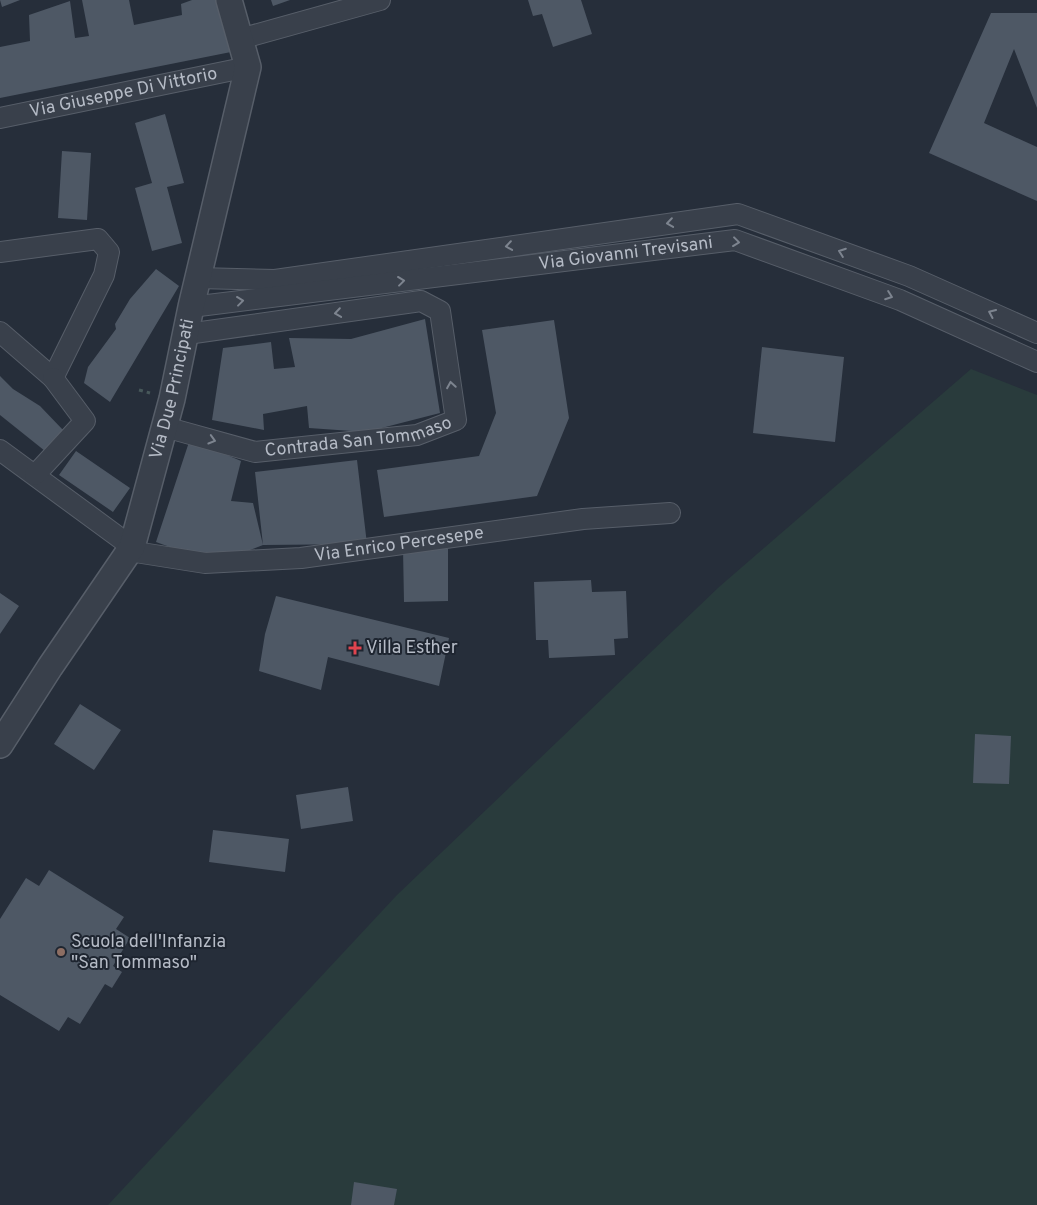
<svg xmlns="http://www.w3.org/2000/svg" width="1037" height="1205" viewBox="0 0 1037 1205" font-family="Overpass,sans-serif">
<rect width="100%" height="100%" fill="#262e3a"/>
<path fill="#293b3c" d="M 971,369 L 1037,395 L 1037,1205 L 108,1205 L 397,895 L 719,587 Z"/>
<path fill="#4e5865" d="M 0,0 L 20,0 L 2,7 Z
M 82,0 L 129,0 L 134,25 L 182,15 L 181,4 L 192,0 L 220,0 L 236,51 L 0,98 L 0,47 L 30,41 L 29,15 L 70,1 L 75,38 L 89,36 Z
M 271,0 L 290,0 L 273,6 Z
M 528,0 L 581,0 L 592,34 L 553,47 L 542,14 L 533,16 Z
M 991,13 L 1037,13 L 1037,108 L 1014,49 L 984,123 L 1037,147 L 1037,201 L 929,153 Z
M 165,114 L 184,183 L 167,187 L 182,243 L 152,251 L 135,188 L 152,183 L 135,123 Z
M 62,151 L 91,153 L 87,220 L 58,218 Z
M 156,269 L 179,286 L 110,402 L 84,383 L 88,367 L 116,329 L 115,324 L 130,299 Z
M 425,319 L 440,413 L 366,432 L 309,428 L 307,406 L 263,414 L 264,430 L 212,420 L 223,348 L 271,342 L 274,369 L 295,367 L 289,338 L 351,339 Z
M 554,320 L 569,418 L 537,496 L 384,517 L 377,470 L 479,456 L 496,413 L 482,330 Z
M 762,347 L 844,357 L 835,442 L 753,433 Z
M 0,376 L 13,389 L 40,406 L 63,430 L 45,451 L 0,415 Z
M 190,439 L 241,461 L 231,501 L 253,503 L 263,545 L 255,472 L 357,460 L 367,544 L 263,545 L 234,556 L 189,554 L 156,542 Z
M 76,451 L 130,488 L 113,512 L 59,475 Z
M 403,549 L 448,549 L 448,601 L 404,602 Z
M 591,580 L 592,592 L 626,591 L 628,638 L 614,639 L 615,655 L 549,658 L 548,640 L 536,640 L 534,582 Z
M 0,593 L 19,606 L 0,634 Z
M 276,596 L 449,638 L 439,686 L 328,657 L 321,690 L 259,671 L 265,634 Z
M 80,704 L 121,730 L 94,770 L 54,744 Z
M 975,734 L 1011,736 L 1009,784 L 973,783 Z
M 348,787 L 353,821 L 301,829 L 296,795 Z
M 213,830 L 289,839 L 285,872 L 209,862 Z
M 49,870 L 124,917 L 116,929 L 130,938 L 113,966 L 122,972 L 112,988 L 105,984 L 80,1024 L 68,1017 L 59,1031 L 0,995 L 0,919 L 26,878 L 39,886 Z
M 354,1182 L 397,1189 L 394,1205 L 351,1205 Z"/>
<g fill="none" stroke-linecap="round" stroke-linejoin="round">
<defs>
<g id="minor">
<path d="M 240,39 L 380,0"/>
<path id="s1" d="M 0,118 L 248,67"/>
<path d="M 0,252 L 98,239 L 109,252 L 104,275 L 53,378 L 0,332"/>
<path d="M 198,278 L 275,280 L 738,214 L 909,276 L 1037,333"/>
<path id="s2" d="M 191,307 L 735,240 L 900,300 L 1037,362"/>
<path id="s3" d="M 165,427 L 255,452 L 417,435 L 456,420 L 440,311 L 421,301 L 187,334"/>
<path d="M 0,450 L 132,547"/>
<path d="M 35,475 L 85,421 L 53,378"/>
<path id="s4" d="M 129,551 L 205,563 L 301,558 L 583,519 L 670,513"/>
</g>
<g id="tertiary">
<path id="s5" d="M 0,745 L 50,667 L 132,547 L 172,399 L 191,307 L 248,67 L 229,0"/>
</g>
</defs>
<use href="#minor" stroke="#575e69" stroke-width="22"/>
<use href="#tertiary" stroke="#575e69" stroke-width="28"/>
<path stroke="#47585a" stroke-width="3" stroke-dasharray="4 4" stroke-linecap="butt" d="M 139,390 L 150,393"/>
<use href="#minor" stroke="#39404b" stroke-width="20"/>
<use href="#tertiary" stroke="#39404b" stroke-width="25"/>
</g>
<defs><path id="oneway-chevron" d="M-2-3.5L2.5 0L-2 3.5" fill="none" stroke-width="1.6" stroke-linecap="round" stroke-linejoin="round" transform="scale(1.25)"/></defs>
<g stroke="#7d848f">
<use href="#oneway-chevron" transform="translate(670 223) rotate(172)"/>
<use href="#oneway-chevron" transform="translate(736 242) rotate(7)"/>
<use href="#oneway-chevron" transform="translate(509 246) rotate(172)"/>
<use href="#oneway-chevron" transform="translate(842 252) rotate(-160)"/>
<use href="#oneway-chevron" transform="translate(401 281) rotate(-7)"/>
<use href="#oneway-chevron" transform="translate(889 296) rotate(20)"/>
<use href="#oneway-chevron" transform="translate(240 301) rotate(-7)"/>
<use href="#oneway-chevron" transform="translate(338 313) rotate(172)"/>
<use href="#oneway-chevron" transform="translate(992 313) rotate(-156)"/>
<use href="#oneway-chevron" transform="translate(451 385) rotate(-99)"/>
<use href="#oneway-chevron" transform="translate(212 440) rotate(16)"/>
</g>
<path fill="#e0444e" stroke="#1e2530" stroke-width="2" d="M352.5 640.5h5v5h5v5h-5v5h-5v-5h-5v-5h5z"/>
<circle fill="#8d6e63" stroke="#1e2530" stroke-width="2" cx="61" cy="952" r="5"/>
<g text-anchor="middle" dominant-baseline="central" stroke-width="4" stroke-linejoin="round" paint-order="stroke">
<g font-size="18" fill="#b5bbc6" stroke="#1e2530">
<text stroke="none"><textPath href="#s1" startOffset="126">Via Giuseppe Di Vittorio</textPath></text>
<text stroke="none"><textPath href="#s2" startOffset="438">Via Giovanni Trevisani</textPath></text>
<text stroke="none"><textPath href="#s5" startOffset="401">Via Due Principati</textPath></text>
<text stroke="none"><textPath href="#s3" startOffset="198">Contrada San Tommaso</textPath></text>
<text stroke="none"><textPath href="#s4" startOffset="272">Via Enrico Percesepe</textPath></text>
</g>
<g font-size="18" fill="#b5bbc6" stroke="#1e2530" text-anchor="start">
<text x="366" y="648">Villa Esther</text>
<text x="71" y="942">Scuola dell'Infanzia<tspan x="71" dy="21">"San Tommaso"</tspan></text>
</g>
</g>
</svg>
